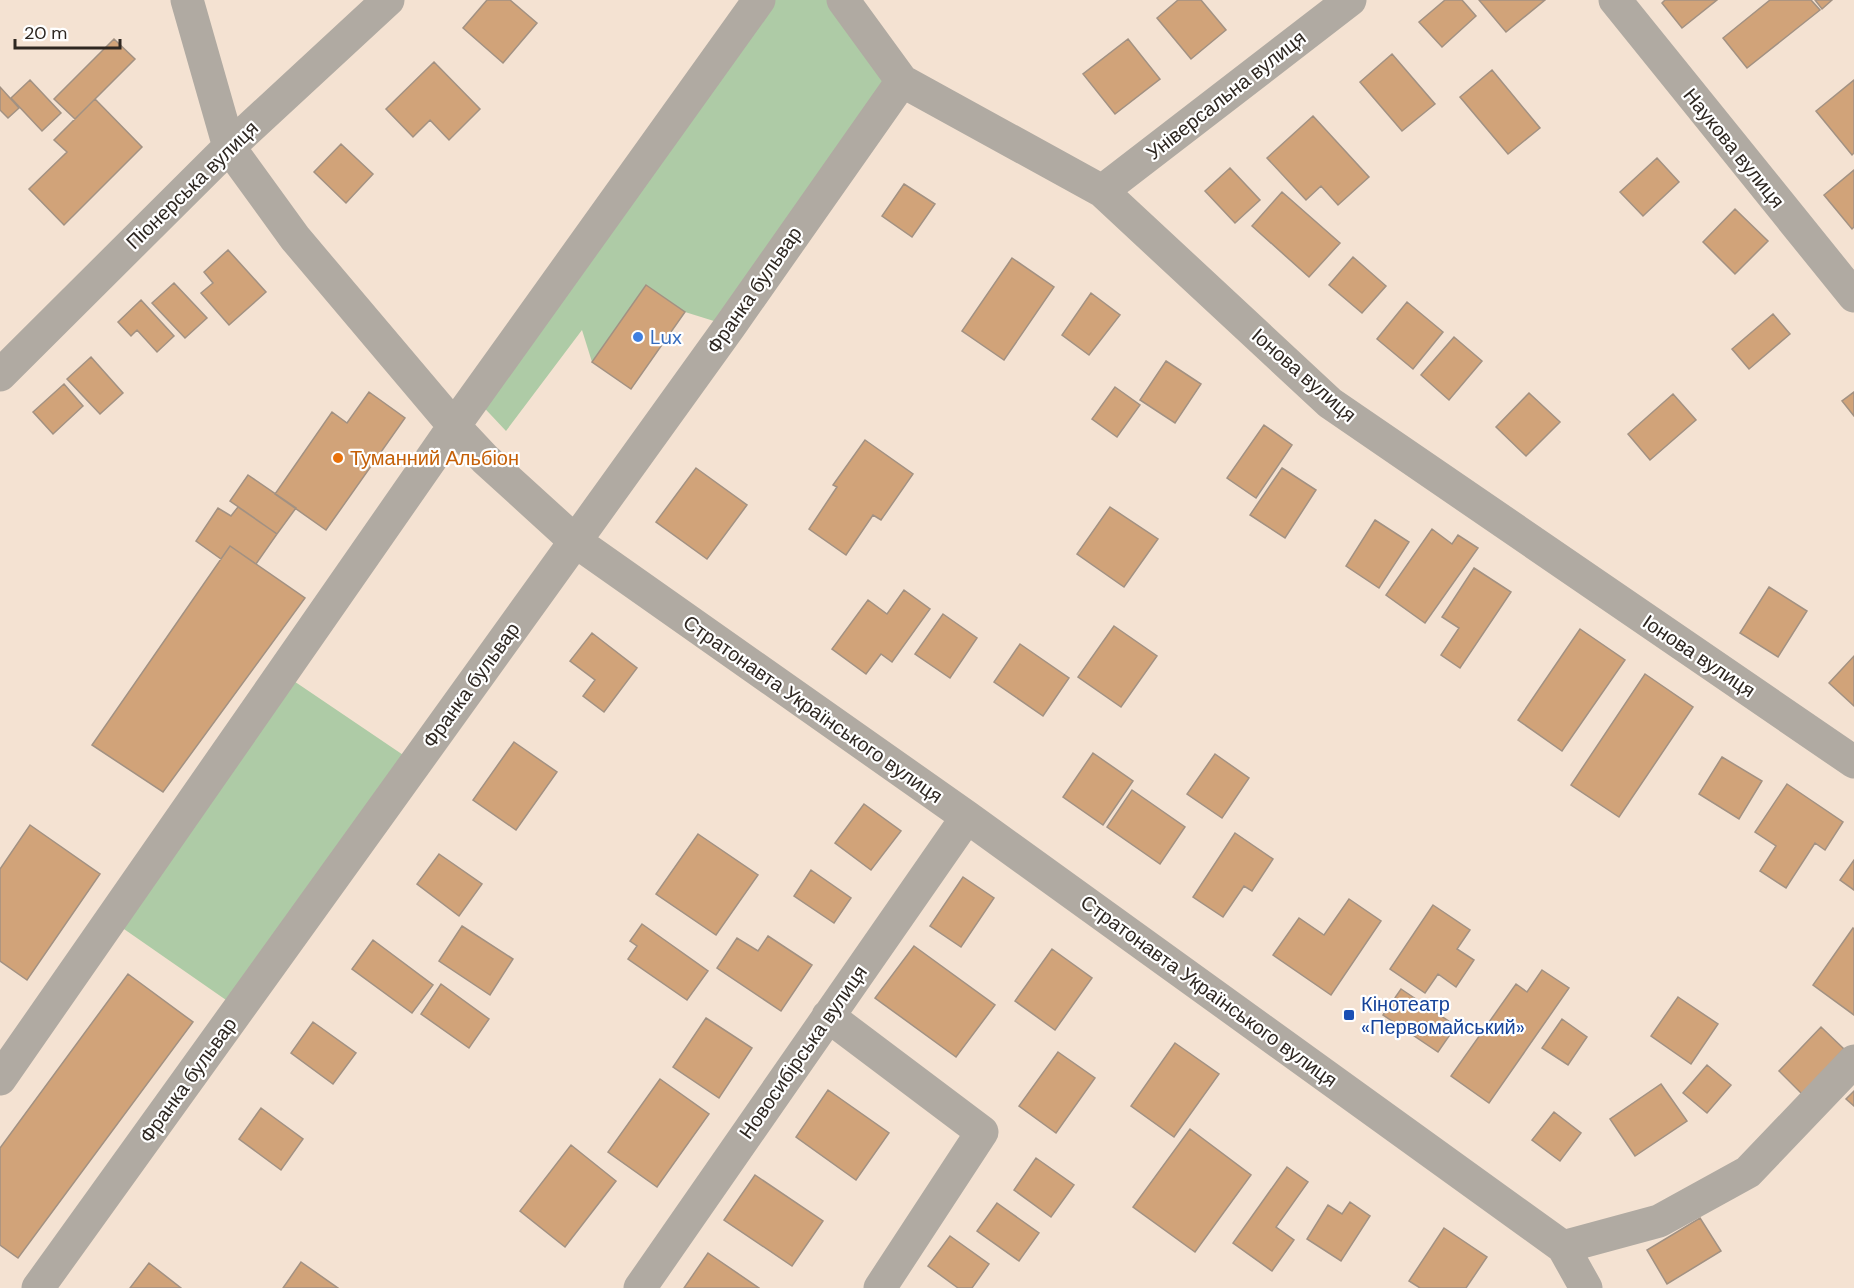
<svg xmlns="http://www.w3.org/2000/svg" width="1854" height="1288" viewBox="0 0 1854 1288" font-family="'DM Sans',sans-serif">
<rect width="100%" height="100%" fill="#f4e2d2"/>
<path fill="#aecba6" d="M 759,0 L 843,0 L 902,81 L 730,326 L 685,312 L 646,285 L 592,362 L 582,330 L 506,431 L 475,398 Z
M 282,673 L 415,763 L 239,1009 L 111,920 Z"/>
<path fill="#d1a379" stroke="#a29182" stroke-width="1.5" d="M 487,0 L 510,0 L 537,23 L 503,63 L 463,28 Z
M 1178,0 L 1201,0 L 1226,30 L 1191,59 L 1157,18 Z
M 1445,0 L 1462,0 L 1476,16 L 1442,47 L 1419,22 Z
M 1479,0 L 1545,0 L 1506,32 Z
M 1665,0 L 1717,0 L 1682,28 L 1662,3 Z
M 1770,0 L 1811,0 L 1820,10 L 1747,68 L 1723,38 Z
M 1815,0 L 1832,0 L 1822,9 Z
M 114,39 L 135,59 L 75,119 L 54,99 Z
M 1128,39 L 1160,79 L 1115,114 L 1083,74 Z
M 1392,54 L 1435,104 L 1402,131 L 1360,82 Z
M 434,62 L 480,109 L 449,140 L 430,120 L 413,137 L 386,109 Z
M 1492,70 L 1540,128 L 1508,154 L 1460,97 Z
M 30,80 L 61,113 L 42,131 L 11,98 Z
M 1854,80 L 1854,153 L 1852,155 L 1816,111 Z
M 0,87 L 19,108 L 8,118 L 0,110 Z
M 95,99 L 142,147 L 64,225 L 29,189 L 67,152 L 54,140 Z
M 1313,116 L 1369,177 L 1338,205 L 1321,186 L 1306,200 L 1267,158 Z
M 341,144 L 373,174 L 346,203 L 314,172 Z
M 1657,158 L 1679,182 L 1643,216 L 1620,192 Z
M 1230,168 L 1260,200 L 1235,223 L 1205,191 Z
M 1854,170 L 1854,227 L 1852,229 L 1824,195 Z
M 904,184 L 935,204 L 912,237 L 882,216 Z
M 1282,192 L 1340,243 L 1309,277 L 1252,226 Z
M 1735,209 L 1768,241 L 1735,274 L 1703,242 Z
M 228,250 L 266,292 L 229,325 L 201,293 L 213,283 L 204,272 Z
M 1353,257 L 1386,286 L 1362,313 L 1329,285 Z
M 1012,258 L 1054,287 L 1004,360 L 962,331 Z
M 174,283 L 207,318 L 185,338 L 152,303 Z
M 646,285 L 685,312 L 631,389 L 592,362 Z
M 1091,293 L 1120,315 L 1089,355 L 1062,335 Z
M 141,300 L 174,336 L 157,352 L 137,330 L 131,336 L 118,322 Z
M 1407,302 L 1443,332 L 1413,369 L 1377,339 Z
M 1773,314 L 1790,334 L 1749,369 L 1732,349 Z
M 1454,337 L 1482,361 L 1449,400 L 1421,375 Z
M 91,357 L 123,393 L 100,414 L 67,379 Z
M 1166,361 L 1201,384 L 1175,423 L 1140,400 Z
M 64,384 L 83,406 L 53,434 L 33,412 Z
M 1115,387 L 1140,405 L 1117,437 L 1092,419 Z
M 369,392 L 405,418 L 326,530 L 275,494 L 332,412 L 347,423 Z
M 1854,392 L 1854,416 L 1842,401 Z
M 1529,393 L 1560,422 L 1526,456 L 1496,427 Z
M 1673,394 L 1696,420 L 1650,460 L 1628,434 Z
M 1264,425 L 1292,445 L 1256,498 L 1227,478 Z
M 865,440 L 913,474 L 881,520 L 873,515 L 846,555 L 809,529 L 837,487 L 833,485 Z
M 696,468 L 747,505 L 707,559 L 656,522 Z
M 1282,468 L 1316,490 L 1285,538 L 1250,515 Z
M 248,475 L 296,508 L 277,534 L 230,501 Z
M 238,507 L 277,534 L 256,564 L 230,546 L 221,559 L 196,541 L 218,508 L 231,516 Z
M 1110,507 L 1158,539 L 1124,587 L 1077,554 Z
M 1375,520 L 1409,542 L 1379,588 L 1346,566 Z
M 1432,529 L 1452,544 L 1458,535 L 1478,548 L 1425,623 L 1386,595 Z
M 230,546 L 305,598 L 163,792 L 92,745 Z
M 1474,568 L 1511,592 L 1460,668 L 1441,655 L 1459,628 L 1442,617 Z
M 1769,587 L 1807,611 L 1778,657 L 1740,633 Z
M 904,590 L 930,609 L 892,662 L 881,654 L 866,674 L 832,649 L 868,600 L 887,614 Z
M 943,614 L 977,638 L 950,678 L 915,654 Z
M 1114,626 L 1157,656 L 1121,707 L 1078,677 Z
M 1580,629 L 1625,660 L 1562,751 L 1518,720 Z
M 592,633 L 637,668 L 604,712 L 583,696 L 595,680 L 570,661 Z
M 1020,644 L 1069,678 L 1043,716 L 994,682 Z
M 1854,656 L 1854,706 L 1829,683 Z
M 1645,674 L 1693,707 L 1619,817 L 1571,785 Z
M 514,742 L 557,772 L 516,830 L 473,800 Z
M 1093,753 L 1133,781 L 1103,825 L 1063,797 Z
M 1215,754 L 1249,778 L 1222,818 L 1187,794 Z
M 1722,757 L 1762,781 L 1739,819 L 1699,794 Z
M 1787,784 L 1843,822 L 1825,850 L 1815,843 L 1786,888 L 1760,871 L 1776,846 L 1755,832 Z
M 1132,790 L 1185,827 L 1160,864 L 1107,827 Z
M 864,804 L 901,831 L 871,870 L 835,843 Z
M 30,825 L 100,874 L 27,980 L 0,961 L 0,869 Z
M 1235,833 L 1273,859 L 1252,891 L 1244,886 L 1223,917 L 1193,897 Z
M 698,834 L 758,875 L 716,935 L 656,894 Z
M 439,854 L 482,884 L 459,916 L 417,884 Z
M 1854,860 L 1854,890 L 1840,880 Z
M 811,870 L 851,898 L 834,923 L 794,896 Z
M 963,877 L 994,898 L 961,947 L 930,926 Z
M 1349,899 L 1381,921 L 1331,995 L 1273,955 L 1299,918 L 1324,935 Z
M 1433,905 L 1470,930 L 1457,949 L 1474,960 L 1456,987 L 1438,974 L 1425,993 L 1390,969 Z
M 642,924 L 708,971 L 687,1000 L 628,959 L 637,946 L 630,941 Z
M 462,926 L 513,959 L 490,995 L 439,961 Z
M 1853,928 L 1854,929 L 1854,1015 L 1813,985 Z
M 768,936 L 812,965 L 781,1011 L 717,968 L 737,938 L 758,951 Z
M 373,940 L 433,985 L 412,1013 L 352,969 Z
M 914,946 L 995,1005 L 956,1057 L 875,998 Z
M 1052,949 L 1092,978 L 1055,1030 L 1015,1001 Z
M 1542,970 L 1569,988 L 1489,1103 L 1451,1076 L 1516,984 L 1527,992 Z
M 128,974 L 193,1022 L 18,1258 L 0,1245 L 0,1148 Z
M 441,984 L 489,1019 L 469,1048 L 421,1014 Z
M 1401,989 L 1456,1026 L 1438,1052 L 1383,1015 Z
M 1678,997 L 1718,1024 L 1691,1064 L 1651,1036 Z
M 706,1018 L 752,1048 L 719,1098 L 673,1067 Z
M 1562,1019 L 1587,1037 L 1568,1065 L 1542,1048 Z
M 313,1022 L 356,1053 L 333,1084 L 291,1053 Z
M 1821,1027 L 1844,1049 L 1802,1094 L 1779,1071 Z
M 1175,1043 L 1219,1074 L 1174,1137 L 1131,1106 Z
M 1058,1052 L 1095,1078 L 1056,1133 L 1019,1106 Z
M 1707,1065 L 1731,1085 L 1707,1113 L 1683,1093 Z
M 660,1079 L 709,1114 L 657,1187 L 608,1152 Z
M 1661,1084 L 1687,1121 L 1635,1156 L 1610,1119 Z
M 828,1090 L 889,1133 L 856,1180 L 796,1137 Z
M 1854,1091 L 1854,1106 L 1846,1099 Z
M 261,1108 L 303,1139 L 281,1170 L 239,1139 Z
M 1554,1112 L 1581,1133 L 1560,1161 L 1532,1140 Z
M 1190,1129 L 1251,1175 L 1195,1252 L 1133,1207 Z
M 571,1145 L 616,1181 L 565,1247 L 520,1211 Z
M 1036,1158 L 1074,1185 L 1051,1217 L 1014,1190 Z
M 1287,1167 L 1308,1182 L 1276,1227 L 1294,1240 L 1272,1271 L 1233,1243 Z
M 755,1175 L 823,1221 L 792,1266 L 724,1220 Z
M 1350,1202 L 1370,1216 L 1341,1261 L 1307,1239 L 1328,1205 L 1342,1214 Z
M 997,1203 L 1039,1233 L 1019,1261 L 977,1231 Z
M 1700,1218 L 1721,1251 L 1667,1284 L 1647,1250 Z
M 1444,1228 L 1487,1257 L 1466,1288 L 1420,1288 L 1409,1281 Z
M 950,1236 L 989,1264 L 972,1288 L 958,1288 L 928,1266 Z
M 708,1253 L 759,1288 L 684,1288 Z
M 301,1262 L 338,1288 L 283,1288 Z
M 149,1263 L 181,1288 L 130,1288 Z"/>
<g fill="none" stroke-linecap="round" stroke-linejoin="round">
<path stroke="#b0aaa2" stroke-width="33" d="M 187,0 L 229,147 L 295,238 L 454,426 L 485,459 L 575,541 L 967,817 L 1563,1247 L 1586,1288
M 843,0 L 902,81 L 1102,191 L 1330,403 L 1854,762
M 1615,0 L 1854,296
M 1102,191 L 1350,0
M 0,375 L 229,147 L 388,0
M 828,1016 L 982,1132 L 880,1288
M 0,1079 L 454,426 L 759,0
M 1563,1247 L 1659,1221 L 1748,1172 L 1854,1061
M 38,1288 L 730,326 L 902,81
M 640,1288 L 967,817"/>
</g>
<circle fill="#3f7fe0" stroke="#fff" stroke-width="2" cx="638" cy="337" r="6"/>
<circle fill="#e8710a" stroke="#fff" stroke-width="2" cx="338" cy="458" r="6"/>
<rect fill="#1a4fb4" stroke="#fff" stroke-width="2" x="1343" y="1009" width="12" height="12" rx="3"/>
<g text-anchor="middle" dominant-baseline="central" stroke-width="4.5" stroke-linejoin="round" paint-order="stroke">
<g font-size="20" fill="#2e2721" stroke="#fff">
<text transform="translate(1226 95) rotate(-38)">Універсальна вулиця</text>
<text transform="translate(1734 148) rotate(51)">Наукова вулиця</text>
<text transform="translate(192 185) rotate(-44)">Піонерська вулиця</text>
<text transform="translate(754 290) rotate(-55)">Франка бульвар</text>
<text transform="translate(1304 375) rotate(41)">Іонова вулиця</text>
<text transform="translate(1699 656) rotate(34)">Іонова вулиця</text>
<text transform="translate(471 685) rotate(-54)">Франка бульвар</text>
<text transform="translate(813 709) rotate(35)">Стратонавта Українського вулиця</text>
<text transform="translate(1209 991) rotate(36)">Стратонавта Українського вулиця</text>
<text transform="translate(803 1052) rotate(-55)">Новосибірська вулиця</text>
<text transform="translate(188 1080) rotate(-54)">Франка бульвар</text>
</g>
<g font-size="20" fill="#366cbe" stroke="#fff" text-anchor="start">
<text x="650" y="337">Lux</text>
</g>
<g font-size="20" fill="#c56008" stroke="#fff" text-anchor="start">
<text x="350" y="458">Туманний Альбіон</text>
</g>
<g font-size="20" fill="#164399" stroke="#fff" text-anchor="start">
<text x="1361" y="1004">Кінотеатр<tspan x="1361" dy="23">«Первомайський»</tspan></text>
</g>
</g>
<path d="M15 39v9h105v-9" fill="none" stroke="#2e2721" stroke-width="3"/>
<text x="24" y="39" font-size="18" fill="#2e2721" stroke="#ffffff" stroke-width="4.5" paint-order="stroke">20 m</text>
</svg>
